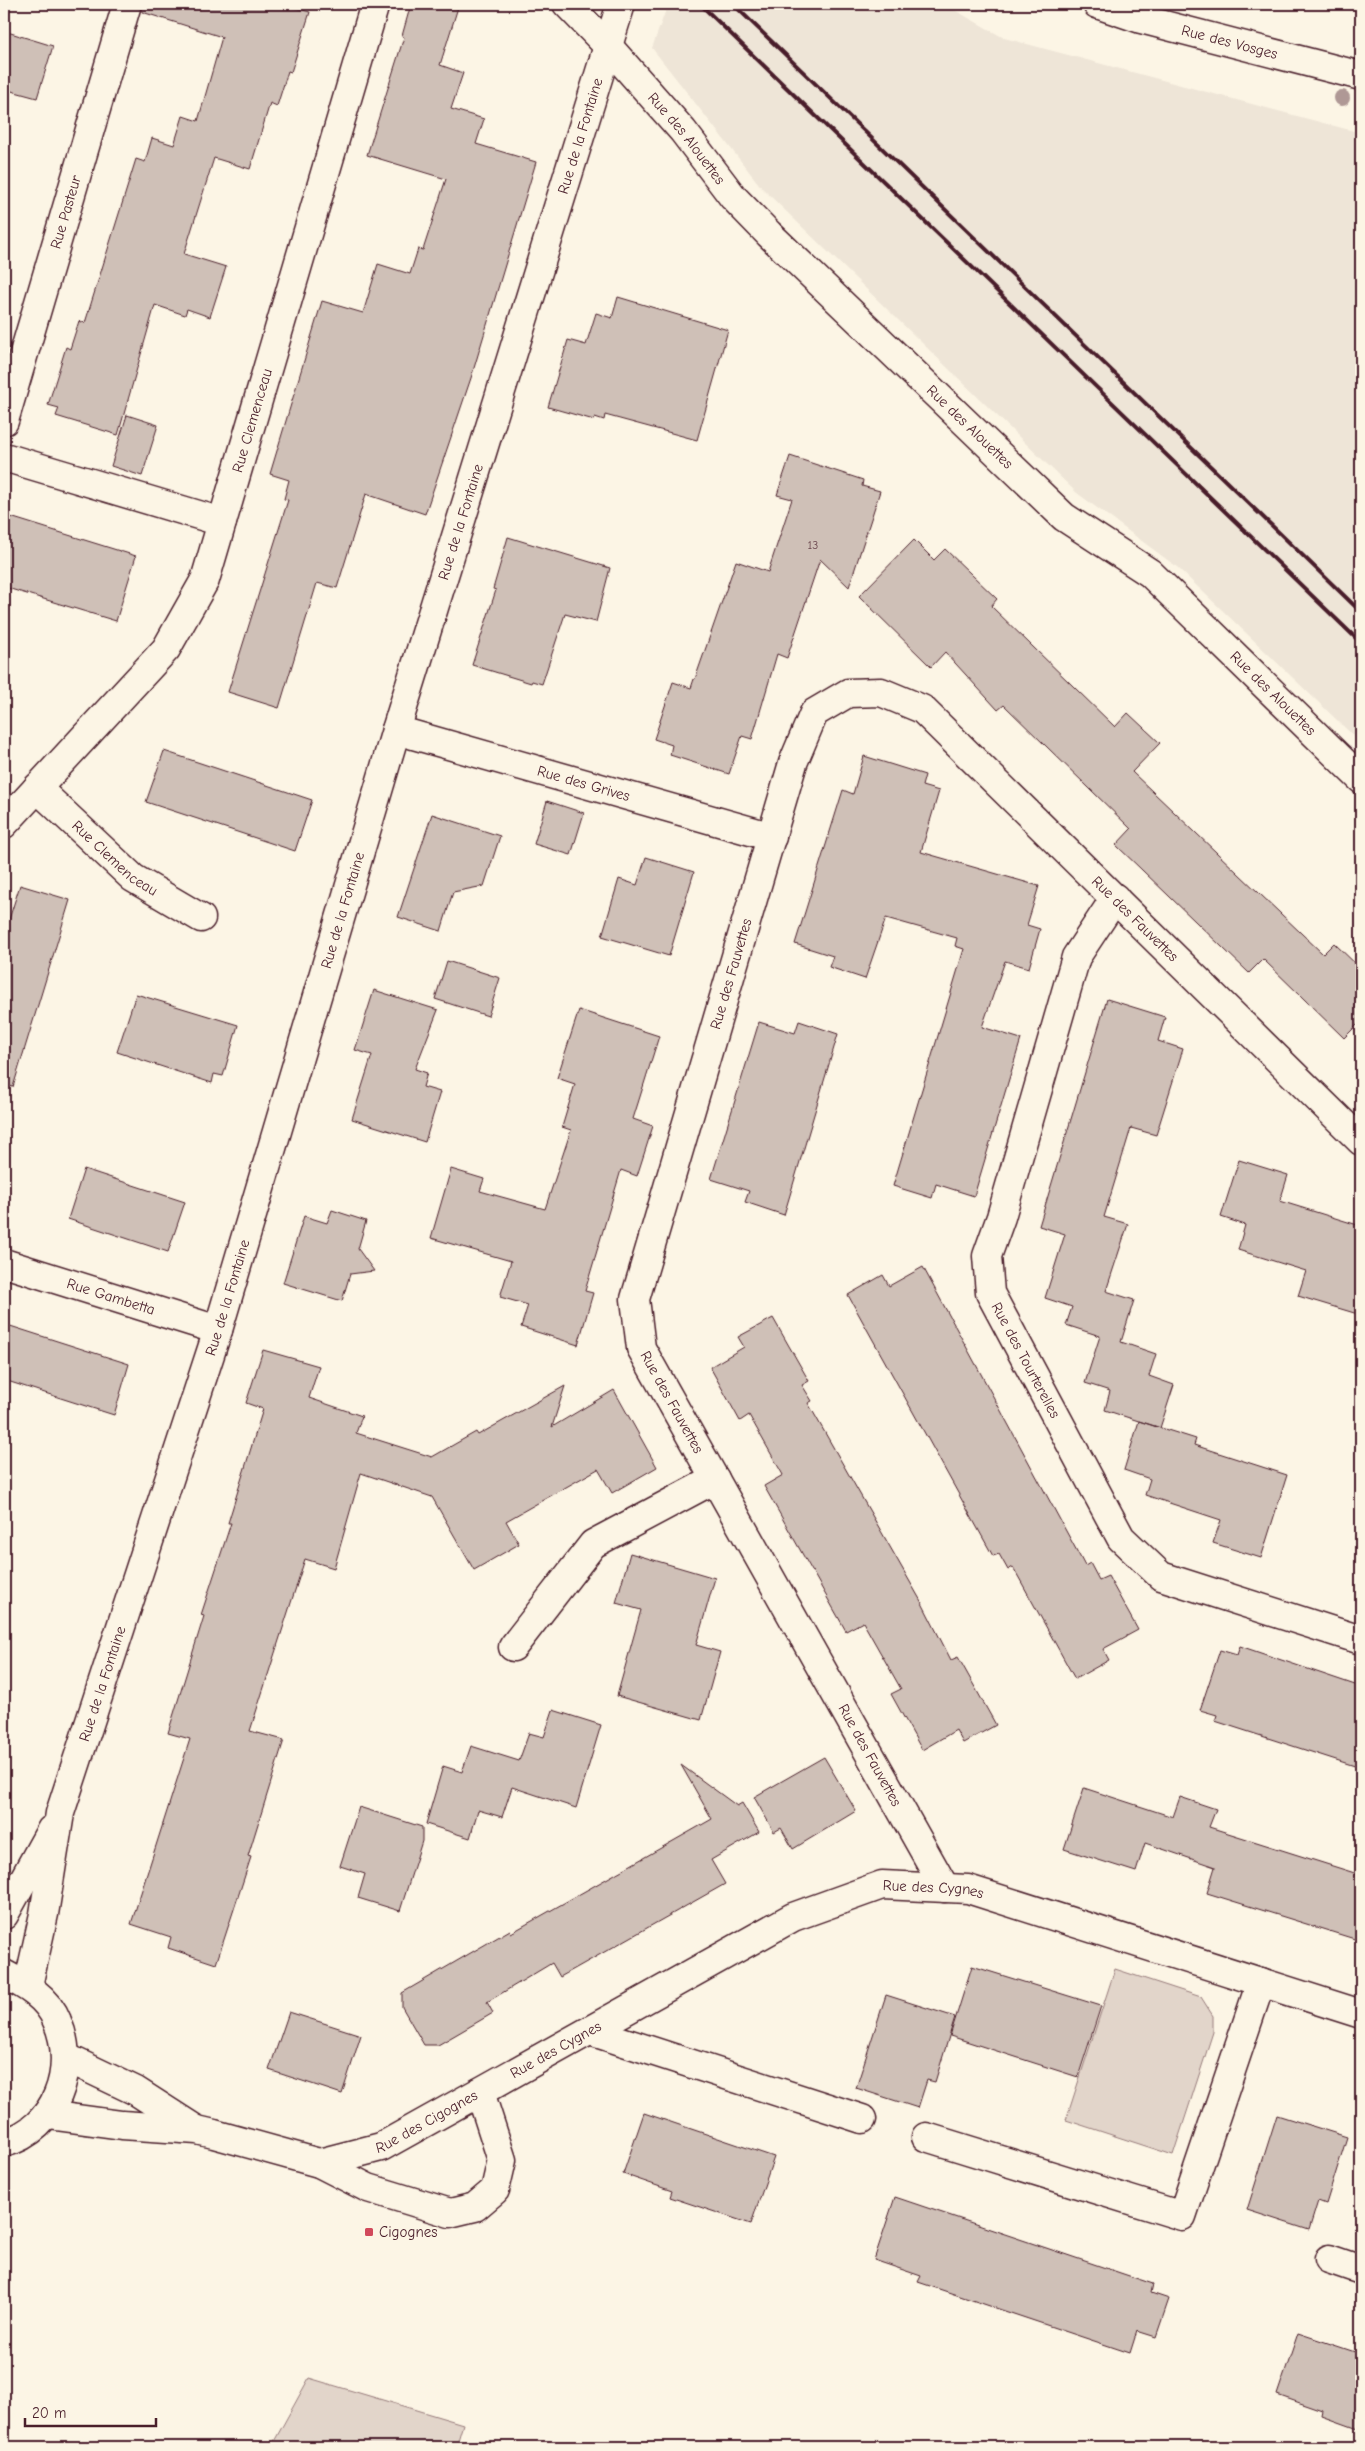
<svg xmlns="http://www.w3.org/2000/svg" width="1365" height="2451" viewBox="0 0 1365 2451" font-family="'Comic Neue',sans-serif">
<rect width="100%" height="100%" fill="#fcf5e5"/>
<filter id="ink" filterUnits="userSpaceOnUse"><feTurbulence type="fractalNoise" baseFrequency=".02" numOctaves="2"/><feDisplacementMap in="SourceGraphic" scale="10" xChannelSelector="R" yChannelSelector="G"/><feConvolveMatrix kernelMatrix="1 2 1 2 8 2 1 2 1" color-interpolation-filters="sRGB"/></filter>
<g filter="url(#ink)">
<path fill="#eee5d7" d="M 668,4 L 944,4 L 1004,38 L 1361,133 L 1361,743 L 1177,567 L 1077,493 L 762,188 L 652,48 Z"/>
<path fill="#e2d5ca" stroke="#967a7a" d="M 1115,1969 L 1201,1997 L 1213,2016 L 1213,2032 L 1173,2155 L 1066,2120 Z
M 309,2378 L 463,2424 L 456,2447 L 271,2447 Z"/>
<path fill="#cfc0b7" stroke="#4a1f2b" d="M 143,4 L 281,4 L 310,12 L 291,72 L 288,71 L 277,106 L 270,103 L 250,169 L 214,158 L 184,254 L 226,267 L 210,317 L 187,309 L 185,315 L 155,305 L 118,435 L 56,416 L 59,408 L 48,405 L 66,347 L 70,349 L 79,321 L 85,323 L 136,159 L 145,162 L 152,138 L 174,145 L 183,116 L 198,121 L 222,37 L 142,12 Z
M 411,4 L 459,4 L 440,65 L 463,73 L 451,109 L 484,119 L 476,144 L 536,162 L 471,378 L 425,514 L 366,494 L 337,588 L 317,583 L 279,708 L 228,692 L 288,500 L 284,499 L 289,480 L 270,474 L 313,331 L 322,301 L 363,313 L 378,264 L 410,274 L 418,249 L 423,250 L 446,179 L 367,155 L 404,37 L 402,36 Z
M 4,31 L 53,46 L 37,98 L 4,89 Z
M 618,297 L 728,330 L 697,440 L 605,415 L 604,420 L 595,417 L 594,420 L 548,407 L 568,340 L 586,345 L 596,313 L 612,318 Z
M 127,415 L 158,425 L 142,476 L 111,466 Z
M 790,456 L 863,480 L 862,486 L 880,491 L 849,587 L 820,559 L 787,658 L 777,654 L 752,739 L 742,736 L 729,774 L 670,755 L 672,745 L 654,739 L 673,682 L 691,688 L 694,679 L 695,679 L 736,561 L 768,572 L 792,499 L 777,495 Z
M 4,515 L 136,556 L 116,621 L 4,587 Z
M 508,537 L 610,568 L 596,622 L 565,614 L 542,684 L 532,681 L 531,683 L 472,665 L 496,590 L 493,589 Z
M 914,540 L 934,560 L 945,549 L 997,599 L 991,606 L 1115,727 L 1128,713 L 1160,743 L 1132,772 L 1323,954 L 1334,943 L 1361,969 L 1361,1021 L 1344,1038 L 1263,959 L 1249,973 L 1116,845 L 1131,829 L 1004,705 L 998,710 L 945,652 L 931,667 L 859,596 Z
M 164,751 L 312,800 L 295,851 L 146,802 Z
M 864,756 L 925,775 L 922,786 L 939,791 L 921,852 L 1039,886 L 1027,925 L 1040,929 L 1029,968 L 1005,961 L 982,1027 L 1021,1039 L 974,1196 L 936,1184 L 932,1198 L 893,1186 L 964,949 L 955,946 L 957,938 L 886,918 L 865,979 L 829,967 L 833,956 L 795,944 L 843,790 L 853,794 Z
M 547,801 L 584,813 L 571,855 L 534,844 Z
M 432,814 L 500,836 L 484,886 L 453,892 L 441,931 L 398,917 Z
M 646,857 L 694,872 L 669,956 L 602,936 L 619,879 L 637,885 Z
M 20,885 L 70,900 L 13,1087 L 4,1085 L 4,935 Z
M 447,961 L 500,978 L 488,1016 L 435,999 Z
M 374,990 L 438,1010 L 415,1069 L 427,1073 L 423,1087 L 440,1092 L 425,1142 L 352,1119 L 372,1055 L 355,1050 Z
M 136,994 L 238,1025 L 223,1076 L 214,1074 L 212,1083 L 117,1052 Z
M 1107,999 L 1165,1017 L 1158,1041 L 1183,1049 L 1156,1135 L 1131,1128 L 1104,1217 L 1128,1224 L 1106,1291 L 1134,1300 L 1121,1342 L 1156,1354 L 1149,1376 L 1174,1385 L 1160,1428 L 1105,1410 L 1110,1391 L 1085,1383 L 1100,1336 L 1066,1325 L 1072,1307 L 1045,1298 L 1065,1234 L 1039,1226 Z
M 579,1010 L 659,1036 L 633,1119 L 653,1126 L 637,1176 L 621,1170 L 585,1291 L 593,1293 L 578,1345 L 521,1327 L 528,1305 L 500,1297 L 511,1261 L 431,1238 L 451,1169 L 484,1179 L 480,1191 L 545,1209 L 571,1130 L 562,1127 L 575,1084 L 557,1078 Z
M 799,1021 L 838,1034 L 784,1215 L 745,1202 L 749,1191 L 711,1179 L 759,1022 L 795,1033 Z
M 1239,1160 L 1288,1175 L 1280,1201 L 1361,1226 L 1361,1315 L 1298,1296 L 1306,1271 L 1238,1250 L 1245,1225 L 1221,1217 Z
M 84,1169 L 185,1202 L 168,1252 L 68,1219 Z
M 332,1210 L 366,1221 L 358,1249 L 374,1271 L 350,1274 L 342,1301 L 283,1283 L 304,1216 L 327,1223 Z
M 923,1267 L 1085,1566 L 1090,1563 L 1099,1580 L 1108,1576 L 1138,1630 L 1103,1649 L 1109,1660 L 1075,1679 L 1013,1567 L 1008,1570 L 999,1554 L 993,1556 L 848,1295 L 883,1275 L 889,1286 Z
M 773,1318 L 809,1381 L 802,1385 L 812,1401 L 808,1403 L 922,1603 L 951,1660 L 958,1657 L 996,1725 L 963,1743 L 956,1730 L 922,1750 L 891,1694 L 901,1689 L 863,1622 L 846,1631 L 764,1486 L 783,1475 L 749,1415 L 740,1421 L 710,1367 L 744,1347 L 738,1337 Z
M 4,1324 L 129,1364 L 114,1415 L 4,1380 Z
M 263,1350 L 319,1366 L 309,1398 L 362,1416 L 356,1433 L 432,1457 L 476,1432 L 478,1435 L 565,1386 L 552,1427 L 614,1390 L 657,1467 L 612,1493 L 598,1469 L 506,1521 L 519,1544 L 474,1570 L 432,1497 L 361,1473 L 334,1568 L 305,1559 L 250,1731 L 284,1740 L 248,1856 L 251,1857 L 216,1964 L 168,1948 L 171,1937 L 131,1924 L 190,1739 L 168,1733 L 204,1616 L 201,1615 L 231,1523 L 228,1523 L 263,1409 L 246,1403 Z
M 1139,1421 L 1196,1439 L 1194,1445 L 1287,1475 L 1261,1558 L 1213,1543 L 1221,1520 L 1145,1495 L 1150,1479 L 1124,1470 Z
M 630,1553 L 715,1578 L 696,1645 L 720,1652 L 701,1720 L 617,1696 L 641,1610 L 616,1603 Z
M 1240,1646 L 1361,1687 L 1361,1768 L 1215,1721 L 1217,1715 L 1200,1710 L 1220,1650 L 1237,1655 Z
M 553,1710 L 601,1725 L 576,1808 L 512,1787 L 502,1817 L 478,1810 L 470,1838 L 426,1824 L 443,1766 L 462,1772 L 471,1746 L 519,1761 L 529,1733 L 544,1737 Z
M 824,1757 L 856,1811 L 793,1849 L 781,1828 L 774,1832 L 754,1797 Z
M 681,1765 L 737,1806 L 742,1803 L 759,1832 L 711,1860 L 725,1884 L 560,1977 L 552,1963 L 487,2002 L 493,2013 L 438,2045 L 424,2045 L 402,2007 L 402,1993 L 510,1930 L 511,1933 L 712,1819 Z
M 1084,1788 L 1173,1817 L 1180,1797 L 1216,1809 L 1209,1827 L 1361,1875 L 1361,1941 L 1207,1893 L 1215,1867 L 1145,1843 L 1136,1872 L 1064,1849 Z
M 359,1807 L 422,1827 L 422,1841 L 400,1911 L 358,1898 L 365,1874 L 340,1866 Z
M 972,1966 L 1101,2006 L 1078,2077 L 950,2036 Z
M 886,1995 L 955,2017 L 935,2082 L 927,2080 L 918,2108 L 856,2088 Z
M 289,2012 L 361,2035 L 342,2094 L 269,2070 Z
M 644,2113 L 774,2157 L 751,2224 L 670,2197 L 672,2191 L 623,2174 Z
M 1277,2115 L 1347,2137 L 1326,2204 L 1318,2201 L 1309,2230 L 1247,2210 Z
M 895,2197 L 1153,2284 L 1151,2293 L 1169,2299 L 1156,2337 L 1137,2331 L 1130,2353 L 918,2282 L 921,2276 L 874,2260 Z
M 1298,2333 L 1361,2354 L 1361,2430 L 1322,2416 L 1323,2411 L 1277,2395 Z"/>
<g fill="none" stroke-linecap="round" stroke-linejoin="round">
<defs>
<g id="minor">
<path id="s1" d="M 567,4 L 607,45 L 683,131 L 733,197 L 769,234 L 1064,517 L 1150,573 L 1361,779"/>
<path id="s2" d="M 1097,4 L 1141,19 L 1361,76"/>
<path id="s3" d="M 4,421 L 127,4"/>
<path d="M 4,457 L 222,522"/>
<path id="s4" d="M 396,730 L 772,837"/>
<path id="s5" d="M 37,788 L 133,878 L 201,918"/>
<path id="s6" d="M 4,824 L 166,649 L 205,580 L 375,4"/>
<path id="s7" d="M 1115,898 L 1076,957 L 1001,1217 L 987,1256 L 990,1293 L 1121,1538 L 1161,1576 L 1361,1640"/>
<path id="s8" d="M 4,1263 L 218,1330"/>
<path d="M 513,1647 L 593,1544 L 715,1479"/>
<path id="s9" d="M 945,1888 L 641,1348 L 635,1299 L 793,763 L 814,713 L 848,693 L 881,692 L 922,709 L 1361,1141"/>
<path d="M 590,2031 L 862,2119"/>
<path d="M 67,2058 L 136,2091 L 195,2129"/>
<path d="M 48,2115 L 122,2125 L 197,2130 L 214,2134 L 319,2163 L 368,2188 L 450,2213 L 475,2207 L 495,2190 L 502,2160 L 480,2092"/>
<path d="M 926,2137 L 1182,2216 L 1261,1982"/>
<path id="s10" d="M 319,2163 L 381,2147 L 793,1917 L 882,1885 L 968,1889 L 1361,2014"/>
<path d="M 1329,2259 L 1361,2270"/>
</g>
<g id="tertiary">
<path d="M 4,1915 L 51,1830"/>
<path d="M 4,1974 C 25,1985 48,1997 57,2021 C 78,2069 56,2129 4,2143"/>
<path id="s11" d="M 28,1986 L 44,1914 L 60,1813 L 218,1330 L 396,730 L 621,4"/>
</g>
</defs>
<use href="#minor" stroke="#4a1f2b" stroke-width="31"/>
<use href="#tertiary" stroke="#4a1f2b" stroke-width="31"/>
<use href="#minor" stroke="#fcf5e5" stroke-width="28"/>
<use href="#tertiary" stroke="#fcf5e5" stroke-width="28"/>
<path stroke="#4a1f2b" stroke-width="4" d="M 700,4 L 1361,643
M 733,4 L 1361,612"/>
</g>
<circle fill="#af9895" cx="1342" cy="98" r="8"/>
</g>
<rect fill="#d1495b" stroke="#fcf5e5" stroke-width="2" x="364" y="2227" width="10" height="10" rx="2.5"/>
<g text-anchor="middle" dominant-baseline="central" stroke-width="4" stroke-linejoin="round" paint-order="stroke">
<g font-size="12" fill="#6b474e">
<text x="813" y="545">13</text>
</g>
<g font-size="15" fill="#4a1f2b" stroke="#fcf5e5">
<text stroke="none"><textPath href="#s2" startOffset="138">Rue des Vosges</textPath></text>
<text stroke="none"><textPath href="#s11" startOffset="1932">Rue de la Fontaine</textPath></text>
<text stroke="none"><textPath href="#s1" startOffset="180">Rue des Alouettes</textPath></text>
<text stroke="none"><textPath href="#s3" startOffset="218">Rue Pasteur</textPath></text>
<text stroke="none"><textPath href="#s6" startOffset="484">Rue Clemenceau</textPath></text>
<text stroke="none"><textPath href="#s1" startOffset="585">Rue des Alouettes</textPath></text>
<text stroke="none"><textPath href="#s11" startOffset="1528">Rue de la Fontaine</textPath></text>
<text stroke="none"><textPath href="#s1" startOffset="990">Rue des Alouettes</textPath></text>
<text stroke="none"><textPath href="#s4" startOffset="195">Rue des Grives</textPath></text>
<text stroke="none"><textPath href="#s5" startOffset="105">Rue Clemenceau</textPath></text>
<text stroke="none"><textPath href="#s11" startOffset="1122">Rue de la Fontaine</textPath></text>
<text stroke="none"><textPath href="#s9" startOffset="1698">Rue des Fauvettes</textPath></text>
<text stroke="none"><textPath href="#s9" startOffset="1008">Rue des Fauvettes</textPath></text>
<text stroke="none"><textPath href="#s8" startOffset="112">Rue Gambetta</textPath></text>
<text stroke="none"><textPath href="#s11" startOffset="718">Rue de la Fontaine</textPath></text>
<text stroke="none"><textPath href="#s7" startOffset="496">Rue des Tourterelles</textPath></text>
<text transform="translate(672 1402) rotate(61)">Rue des Fauvettes</text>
<text stroke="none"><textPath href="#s11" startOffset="312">Rue de la Fontaine</textPath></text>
<text transform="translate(870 1755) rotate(61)">Rue des Fauvettes</text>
<text stroke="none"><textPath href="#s10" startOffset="682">Rue des Cygnes</textPath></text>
<text stroke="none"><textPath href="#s10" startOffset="264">Rue des Cygnes</textPath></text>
<text stroke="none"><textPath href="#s10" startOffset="116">Rue des Cigognes</textPath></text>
</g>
<g font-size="15" fill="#4a1f2b" stroke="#fcf5e5" text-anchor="start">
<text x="379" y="2232">Cigognes</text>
</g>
</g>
<rect width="1365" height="2451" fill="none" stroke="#fcf5e5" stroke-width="20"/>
<rect x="10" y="10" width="1345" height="2431" fill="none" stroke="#4a1f2b" stroke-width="2" filter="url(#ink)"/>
<path d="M25 2418v8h131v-8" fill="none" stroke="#4a1f2b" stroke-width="2.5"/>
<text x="32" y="2418" font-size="15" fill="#4a1f2b" stroke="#fcf5e5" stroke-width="4" paint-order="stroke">20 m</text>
</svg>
